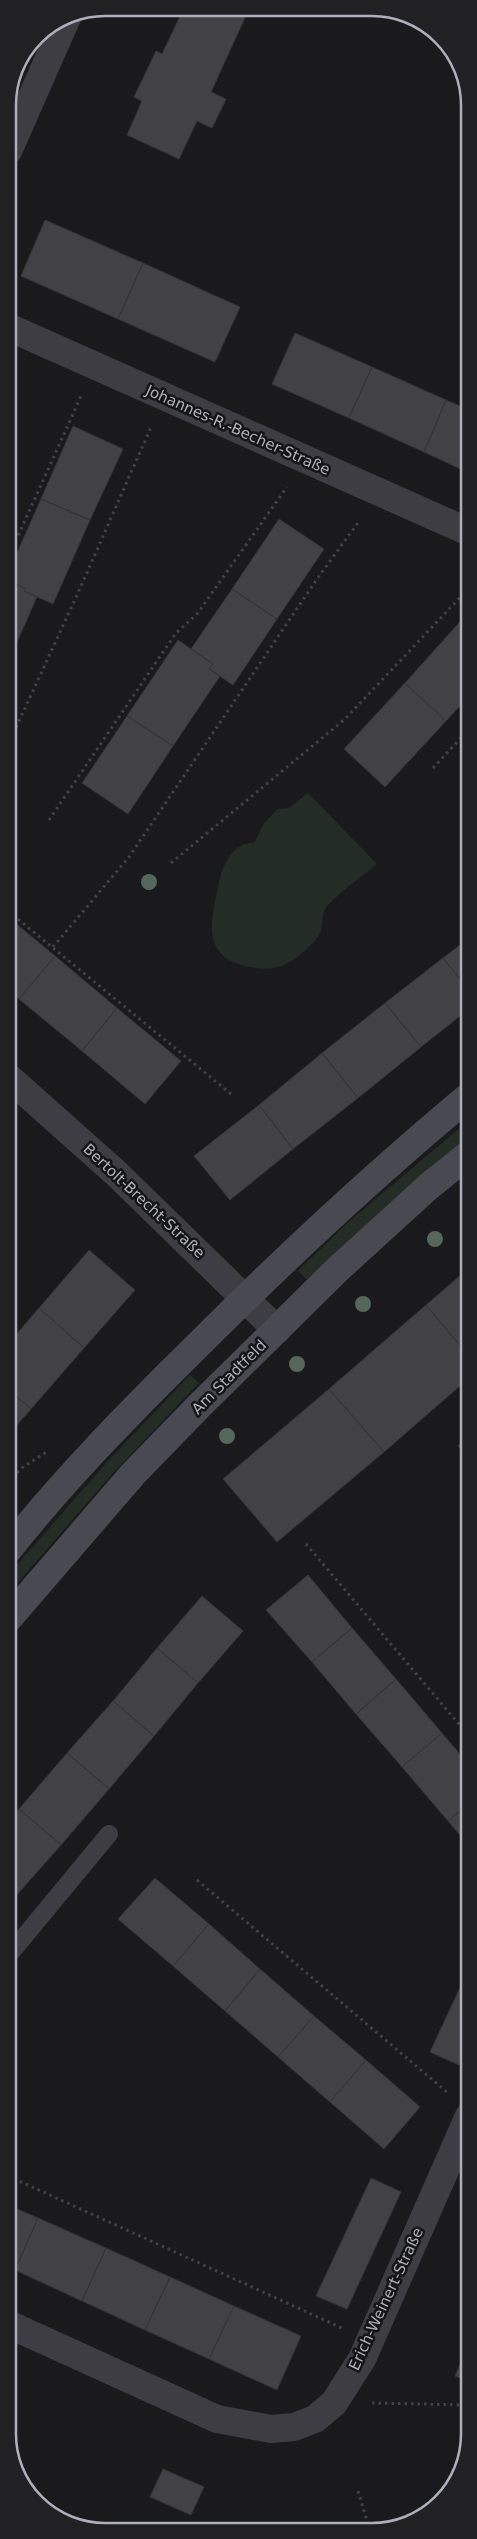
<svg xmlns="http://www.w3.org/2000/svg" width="477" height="2539" viewBox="0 0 477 2539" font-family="'DejaVu Sans',sans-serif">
<rect width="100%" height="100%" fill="#1a1a1c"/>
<path fill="#242c26" d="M 308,793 L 377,864 C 363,876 335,895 325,909 C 321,915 323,925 321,931 C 316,944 291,964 278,967 C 267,970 255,968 244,966 C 204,955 210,925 217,892 C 220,876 224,858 238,848 C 242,844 250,843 255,842 L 264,823 L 278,809 L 289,808 Z
M 469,1120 L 469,1136 L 428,1169 L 307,1280 L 298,1271 L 345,1225 Z
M 190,1375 L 199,1383 L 114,1472 L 8,1594 L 8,1575 L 106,1463 Z"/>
<path fill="#424246" stroke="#353438" d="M 184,8 L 249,9 L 211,92 L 226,99 L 212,128 L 197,121 L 179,159 L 127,135 L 142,101 L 134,97 L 156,51 L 162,54 Z
M 45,220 L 143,263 L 118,319 L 21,276 Z
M 143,263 L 240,307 L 215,362 L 118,319 Z
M 295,333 L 372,367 L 349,418 L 272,384 Z
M 372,367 L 446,400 L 424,452 L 349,418 Z
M 446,400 L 469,410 L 469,473 L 424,452 Z
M 73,426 L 123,449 L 90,520 L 41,499 Z
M 41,499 L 90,520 L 53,604 L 24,591 L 26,589 L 8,580 L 8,573 Z
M 279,519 L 324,549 L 277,619 L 232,589 Z
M 8,580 L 26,589 L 24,591 L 37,597 L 8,662 Z
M 232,589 L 277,619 L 233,685 L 209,669 L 213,664 L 191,649 Z
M 466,615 L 469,617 L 469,696 L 446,721 L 405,683 Z
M 178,640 L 213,664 L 209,669 L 220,676 L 173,746 L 127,716 Z
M 405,683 L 446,721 L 385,787 L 344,749 Z
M 127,716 L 173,746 L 128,814 L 82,783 Z
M 8,917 L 55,956 L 19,999 L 8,990 Z
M 469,938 L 469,990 L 443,958 Z
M 55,956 L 117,1008 L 82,1051 L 19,999 Z
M 443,958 L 469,990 L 469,1009 L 421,1047 L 385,1003 Z
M 385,1003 L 421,1047 L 358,1098 L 322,1053 Z
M 117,1008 L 181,1061 L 145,1104 L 82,1051 Z
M 322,1053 L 358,1098 L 293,1149 L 259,1105 Z
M 259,1105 L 293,1149 L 230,1200 L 194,1156 Z
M 89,1250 L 135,1290 L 84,1348 L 39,1308 Z
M 469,1268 L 469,1356 L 426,1305 Z
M 426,1305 L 469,1356 L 469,1378 L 384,1452 L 329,1389 Z
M 39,1308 L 84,1348 L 31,1409 L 8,1389 L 8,1344 Z
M 8,1389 L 31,1409 L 8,1435 Z
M 329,1389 L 384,1452 L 277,1542 L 223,1479 Z
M 469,1436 L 469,1459 L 458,1446 Z
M 308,1575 L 352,1628 L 312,1662 L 266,1610 Z
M 202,1596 L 243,1631 L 198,1683 L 157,1648 Z
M 352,1628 L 396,1679 L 356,1714 L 312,1662 Z
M 157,1648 L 198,1683 L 154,1736 L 113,1701 Z
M 396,1679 L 442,1733 L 402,1767 L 356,1714 Z
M 113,1701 L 154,1736 L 109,1789 L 67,1753 Z
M 442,1733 L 469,1765 L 469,1803 L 448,1821 L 402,1767 Z
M 67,1753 L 109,1789 L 61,1845 L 19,1809 Z
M 469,1803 L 469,1846 L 448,1821 Z
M 19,1809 L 61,1845 L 14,1898 L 8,1893 L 8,1822 Z
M 155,1878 L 209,1924 L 173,1966 L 118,1919 Z
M 8,1893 L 14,1898 L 8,1906 Z
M 209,1924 L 260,1969 L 225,2011 L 173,1966 Z
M 469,1968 L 469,2044 L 459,2065 L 430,2052 Z
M 260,1969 L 314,2016 L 278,2057 L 225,2011 Z
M 314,2016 L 366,2060 L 330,2102 L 278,2057 Z
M 366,2060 L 420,2107 L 384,2149 L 330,2102 Z
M 371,2178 L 401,2192 L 347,2309 L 316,2296 Z
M 8,2205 L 38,2218 L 15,2270 L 8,2267 Z
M 38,2218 L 106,2248 L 82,2301 L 15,2270 Z
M 106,2248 L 170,2277 L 145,2330 L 82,2301 Z
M 170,2277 L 234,2306 L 209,2359 L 145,2330 Z
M 234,2306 L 301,2336 L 277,2390 L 209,2359 Z
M 469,2344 L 469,2382 L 455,2376 Z
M 163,2469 L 204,2487 L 191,2515 L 150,2497 Z"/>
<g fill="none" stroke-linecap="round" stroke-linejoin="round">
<path stroke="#414248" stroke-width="3" stroke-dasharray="2.5 4" stroke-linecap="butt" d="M 8,543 L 18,536 L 82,394
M 8,745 L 78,593 L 152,425
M 433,768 L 469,729
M 49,820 L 176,633 L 197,614 L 287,487
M 171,863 L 345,719 L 469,588
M 8,911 L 231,1094
M 53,947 L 129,857 L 317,579 L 360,520
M 8,1482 L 23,1467 L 48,1451
M 306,1544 L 469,1736
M 8,1659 L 16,1650
M 197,1880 L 448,2093
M 8,2176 L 342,2328
M 372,2403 L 469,2405
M 358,2491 L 370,2531"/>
<path stroke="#3d3d43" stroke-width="18" d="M 8,1956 L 109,1834"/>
<path stroke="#3d3d43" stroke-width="28" d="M 8,151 L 68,15
M 8,327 L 469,532
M 8,1077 L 117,1174 L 277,1330
M 8,2324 L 217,2419 L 271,2429 L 294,2427 L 315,2419 L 334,2403 L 362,2359 L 469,2116"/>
<path stroke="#494a51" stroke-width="28" d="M 8,1550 C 66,1477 130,1412 196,1347 C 284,1259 374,1175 469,1096
M 8,1619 L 133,1474 L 200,1405 L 338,1269 L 428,1187 L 469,1154"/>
</g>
<g fill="#55665a">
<circle cx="149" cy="882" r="8"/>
<circle cx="435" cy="1239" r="8"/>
<circle cx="363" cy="1304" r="8"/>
<circle cx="297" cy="1364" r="8"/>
<circle cx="227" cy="1436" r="8"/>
</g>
<g text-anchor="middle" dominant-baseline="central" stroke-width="5" stroke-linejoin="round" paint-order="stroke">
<g font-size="15" fill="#adafbb" stroke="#151517">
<text transform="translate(238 430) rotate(24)">Johannes-R.-Becher-Straße</text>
<text transform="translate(144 1201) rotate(43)">Bertolt-Brecht-Straße</text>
<text transform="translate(229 1377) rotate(-45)">Am Stadtfeld</text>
<text transform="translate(386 2299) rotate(-65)">Erich-Weinert-Straße</text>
</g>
</g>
<path d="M0 0H477V2539H0ZM105 16H372A89 89 0 0 1 461 105V2434A89 89 0 0 1 372 2523H105A89 89 0 0 1 16 2434V105A89 89 0 0 1 105 16Z" fill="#212124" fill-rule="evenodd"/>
<path fill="none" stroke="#adafbb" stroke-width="2.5" d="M105 16H372A89 89 0 0 1 461 105V2434A89 89 0 0 1 372 2523H105A89 89 0 0 1 16 2434V105A89 89 0 0 1 105 16Z"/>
</svg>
